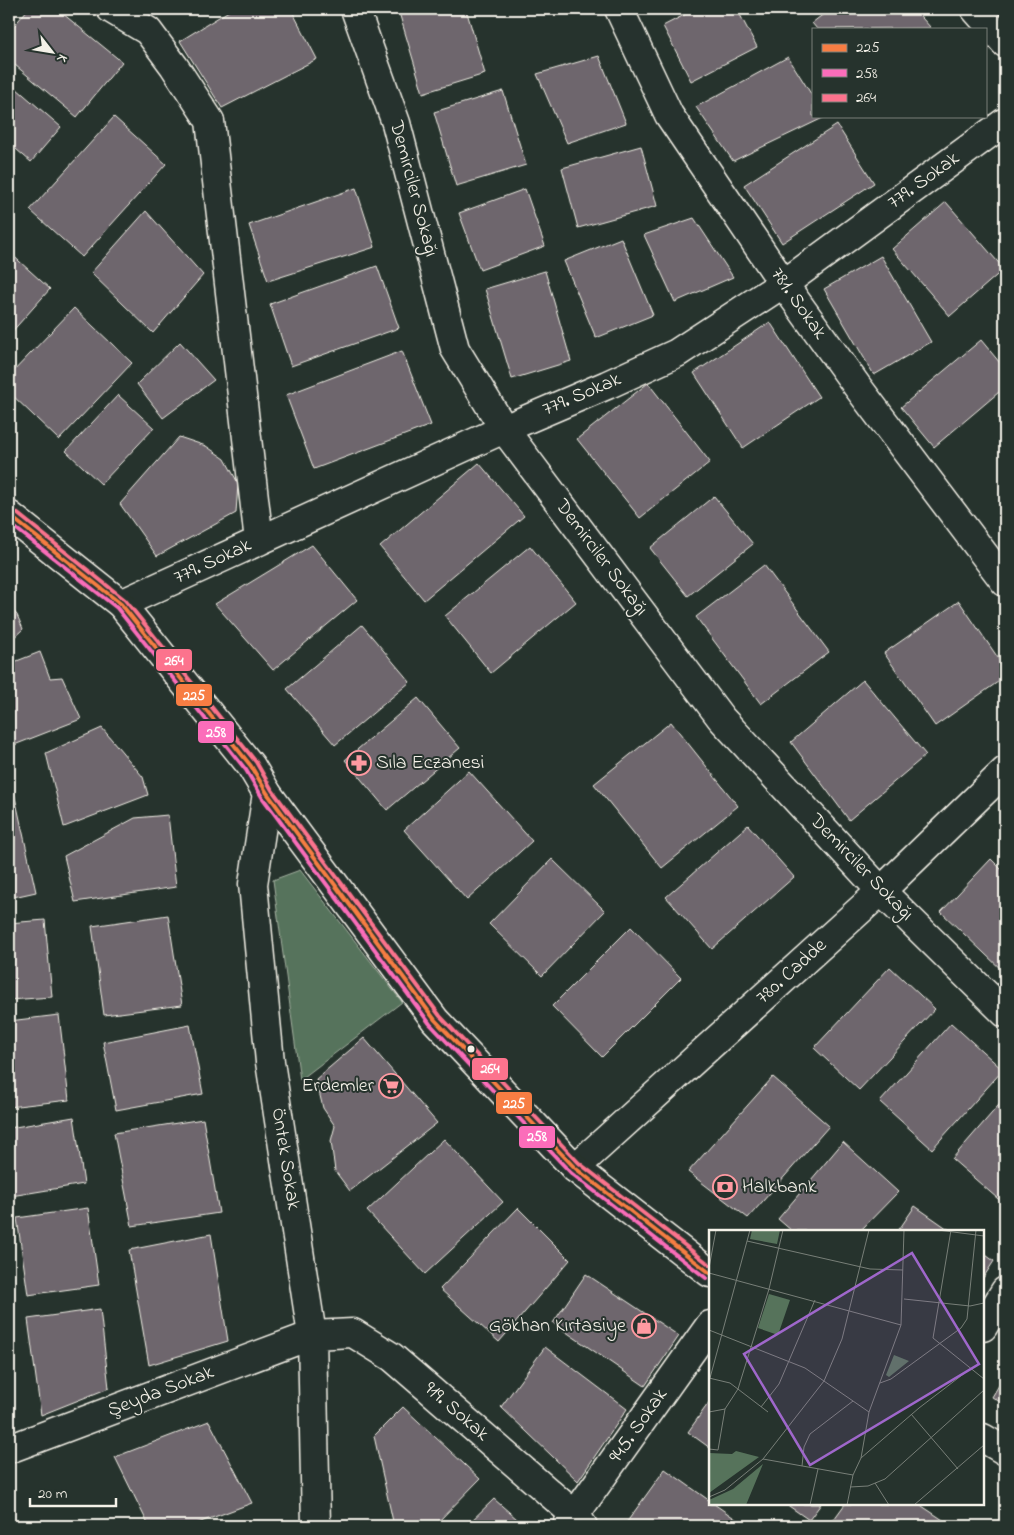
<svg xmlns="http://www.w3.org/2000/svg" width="1014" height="1535" viewBox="0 0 1014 1535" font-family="'Indie Flower',sans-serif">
<rect width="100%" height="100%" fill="#26332d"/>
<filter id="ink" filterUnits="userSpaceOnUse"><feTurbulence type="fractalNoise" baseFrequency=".02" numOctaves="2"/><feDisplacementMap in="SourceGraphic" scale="10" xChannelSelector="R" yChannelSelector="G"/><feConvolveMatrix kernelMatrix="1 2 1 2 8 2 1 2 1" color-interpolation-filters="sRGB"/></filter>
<g filter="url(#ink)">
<path fill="#56735b" stroke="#a5b2a2" d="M 300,870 L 402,1002 L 300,1080 L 273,880 Z"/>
<path fill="#6e666d" stroke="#f4f1e8" d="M 28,9 L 57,9 L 122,62 L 77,117 L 9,60 L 9,32 Z
M 232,9 L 291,9 L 317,59 L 222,108 L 180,41 Z
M 398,9 L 466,9 L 485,74 L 423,93 Z
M 696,9 L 737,9 L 757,47 L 691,81 L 663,26 Z
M 830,9 L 914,9 L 931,28 L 817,29 L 812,23 Z
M 599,56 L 626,123 L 567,143 L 537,74 Z
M 788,57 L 813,97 L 813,116 L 825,117 L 733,161 L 696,107 Z
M 9,82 L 61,127 L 31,162 L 9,143 Z
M 503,91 L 526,165 L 456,186 L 434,112 Z
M 114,117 L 166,164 L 82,257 L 30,210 Z
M 837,125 L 874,183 L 782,243 L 744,185 Z
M 641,146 L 657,206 L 578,228 L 562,168 Z
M 9,168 L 15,173 L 9,181 Z
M 356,188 L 375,247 L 268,281 L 249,225 Z
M 525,189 L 545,246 L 480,270 L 459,213 Z
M 946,202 L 1004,269 L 950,316 L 892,249 Z
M 146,211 L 203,275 L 153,333 L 91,273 Z
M 694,218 L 733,277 L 675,302 L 644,235 Z
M 621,238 L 653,315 L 596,338 L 564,261 Z
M 9,252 L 50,289 L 9,335 Z
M 881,256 L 931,342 L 874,375 L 824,289 Z
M 377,266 L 399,328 L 291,366 L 270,304 Z
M 545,271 L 571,361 L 512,379 L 485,289 Z
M 74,308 L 132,363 L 59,440 L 9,392 L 9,376 Z
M 770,322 L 819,397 L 743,448 L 694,373 Z
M 981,340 L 1005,369 L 1005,387 L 934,447 L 901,407 Z
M 180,342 L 214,380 L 163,418 L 137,384 Z
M 402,351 L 431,425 L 314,469 L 286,395 Z
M 648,383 L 710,462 L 640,518 L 577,439 Z
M 118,395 L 154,428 L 101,484 L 66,451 Z
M 179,437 L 206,446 L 225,459 L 238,483 L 236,513 L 157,556 L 120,504 Z
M 479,463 L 524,516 L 424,600 L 380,547 Z
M 714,496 L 753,544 L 688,596 L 650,548 Z
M 312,545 L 357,600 L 273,670 L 215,604 Z
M 530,546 L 576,602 L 491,673 L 445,616 Z
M 764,565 L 829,652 L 761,704 L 696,617 Z
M 959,601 L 1005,668 L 1005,677 L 935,726 L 884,653 Z
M 9,606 L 17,615 L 23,629 L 9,642 Z
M 362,625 L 410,682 L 335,745 L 287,689 Z
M 40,652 L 50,678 L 62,677 L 81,719 L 9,747 L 9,664 Z
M 863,680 L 926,755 L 849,820 L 791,742 Z
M 418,698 L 460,748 L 387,810 L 345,760 Z
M 671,722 L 738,806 L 662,868 L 594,784 Z
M 102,728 L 143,777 L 148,795 L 64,827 L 46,753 Z
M 9,770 L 36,892 L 9,898 Z
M 469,771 L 532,841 L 467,900 L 404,830 Z
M 168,815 L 176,887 L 75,902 L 64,856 L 135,818 Z
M 748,825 L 794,877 L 712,949 L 666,897 Z
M 552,859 L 605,911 L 542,976 L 489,924 Z
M 991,859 L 1005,873 L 1005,973 L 941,912 Z
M 168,915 L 182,1005 L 104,1015 L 92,926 Z
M 45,920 L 52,997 L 9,1000 L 9,923 Z
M 631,927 L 681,978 L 602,1057 L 552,1006 Z
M 890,967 L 935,1009 L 859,1090 L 814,1048 Z
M 59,1015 L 69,1100 L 9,1107 L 9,1021 Z
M 951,1023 L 1003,1070 L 932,1149 L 880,1102 Z
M 190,1025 L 203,1094 L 116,1110 L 103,1042 Z
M 364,1038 L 437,1123 L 350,1191 L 335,1171 L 331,1141 L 335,1126 L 323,1108 L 316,1079 Z
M 773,1077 L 829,1126 L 748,1218 L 688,1172 Z
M 1005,1098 L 1005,1205 L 952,1159 Z
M 74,1117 L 84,1184 L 11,1196 L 9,1183 L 9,1128 Z
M 203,1119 L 219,1213 L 132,1226 L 114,1133 Z
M 444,1139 L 503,1202 L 425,1274 L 367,1211 Z
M 843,1142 L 898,1192 L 860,1231 L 792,1231 L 778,1219 Z
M 915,1206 L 951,1231 L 898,1231 Z
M 88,1208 L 99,1285 L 28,1295 L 17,1218 Z
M 518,1208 L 570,1260 L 499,1342 L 440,1289 Z
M 211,1234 L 228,1341 L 149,1365 L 129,1250 Z
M 983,1253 L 994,1261 L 983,1278 Z
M 586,1274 L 679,1336 L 645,1386 L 553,1323 Z
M 100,1309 L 109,1388 L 41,1415 L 28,1319 Z
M 545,1347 L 627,1409 L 578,1481 L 501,1407 Z
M 1005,1375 L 1005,1405 L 992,1397 Z
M 710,1401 L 710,1448 L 688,1432 Z
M 403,1407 L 480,1479 L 434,1526 L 394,1526 L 374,1436 Z
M 209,1421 L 252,1503 L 190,1526 L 149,1526 L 115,1457 Z
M 665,1469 L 710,1501 L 710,1504 L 714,1504 L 743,1524 L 741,1526 L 624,1526 Z
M 494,1499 L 525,1526 L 466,1526 Z
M 786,1504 L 821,1504 L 809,1520 Z
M 845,1504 L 919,1504 L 952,1526 L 829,1526 Z"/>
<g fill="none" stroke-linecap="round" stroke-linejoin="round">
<defs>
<path id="minor" d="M 111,9 L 148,31 L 174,66 L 210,121 L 259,541
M 355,9 L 396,123 L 455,349 L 504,429 L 721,718 L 881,891 L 1005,1013
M 619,9 L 669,115 L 783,283 L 857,386 L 1005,582
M 975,9 L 1005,43
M 121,604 L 504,429 L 607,385 L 677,353 L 796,275 L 1005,122
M 267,793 L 253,884 L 270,1062 L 312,1335 L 316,1526
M 983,1327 L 1005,1291
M 9,1449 L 312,1335 L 353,1333 L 392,1357 L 575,1515 L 583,1526
M 567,1526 L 710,1325"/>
<path id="tertiary" d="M 575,1168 L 881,891 L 1005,771"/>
<path id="secondary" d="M 9,515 L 121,604 L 251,766 L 267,793 L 435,1020 L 575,1168 L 710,1273
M 983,1438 L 1005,1451"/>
</defs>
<use href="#minor" stroke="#f4f1e8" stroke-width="31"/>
<use href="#tertiary" stroke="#f4f1e8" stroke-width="31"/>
<use href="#secondary" stroke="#f4f1e8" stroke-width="31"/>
<use href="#minor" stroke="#26332d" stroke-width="28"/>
<use href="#tertiary" stroke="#26332d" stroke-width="28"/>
<use href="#secondary" stroke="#26332d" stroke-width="28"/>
<defs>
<path id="bus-1" d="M 9,515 L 121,604 L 251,766 L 267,793 L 435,1020 L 575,1168 L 710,1273"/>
<path id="bus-2" d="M 9,523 L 117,608 L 246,770 L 262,797 L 430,1024 L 571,1173 L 706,1278"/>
<path id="bus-3" d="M 13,510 L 125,600 L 256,762 L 272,790 L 440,1016 L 579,1163 L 710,1265"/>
</defs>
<use href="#bus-1" stroke="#26332d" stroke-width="8"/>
<use href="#bus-2" stroke="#26332d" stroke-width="8"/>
<use href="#bus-3" stroke="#26332d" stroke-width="8"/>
<use href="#bus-1" stroke="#f77d43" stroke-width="4"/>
<use href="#bus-2" stroke="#fb6dba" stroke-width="4"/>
<use href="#bus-3" stroke="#fc738d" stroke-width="4"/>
</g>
</g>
<defs>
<symbol id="pharmacy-ring" viewBox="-11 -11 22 22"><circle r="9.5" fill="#26332d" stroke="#ff9aa2" stroke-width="1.5"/><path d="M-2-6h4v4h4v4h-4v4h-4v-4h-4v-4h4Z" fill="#ff9aa2"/></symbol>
<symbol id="supermarket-ring" viewBox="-11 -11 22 22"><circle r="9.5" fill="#26332d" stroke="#ff9aa2" stroke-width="1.5"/><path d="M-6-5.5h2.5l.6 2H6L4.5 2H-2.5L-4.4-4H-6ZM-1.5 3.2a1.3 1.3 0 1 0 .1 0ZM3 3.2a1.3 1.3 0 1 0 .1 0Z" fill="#ff9aa2"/></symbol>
<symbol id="bank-ring" viewBox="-11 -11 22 22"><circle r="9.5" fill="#26332d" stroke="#ff9aa2" stroke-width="1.5"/><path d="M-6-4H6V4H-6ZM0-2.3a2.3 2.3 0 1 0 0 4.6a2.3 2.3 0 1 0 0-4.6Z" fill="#ff9aa2"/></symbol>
<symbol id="shop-ring" viewBox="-11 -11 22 22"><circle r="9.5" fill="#26332d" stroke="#ff9aa2" stroke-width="1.5"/><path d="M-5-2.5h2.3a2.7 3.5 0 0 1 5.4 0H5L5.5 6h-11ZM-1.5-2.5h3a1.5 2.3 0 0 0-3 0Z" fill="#ff9aa2"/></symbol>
</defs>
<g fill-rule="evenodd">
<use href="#pharmacy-ring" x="345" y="749" width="28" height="28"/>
<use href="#supermarket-ring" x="377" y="1072" width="28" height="28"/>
<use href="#bank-ring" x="711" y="1173" width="28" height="28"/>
<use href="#shop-ring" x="630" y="1312" width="28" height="28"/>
</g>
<circle fill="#f4f1e8" stroke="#26332d" stroke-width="2" cx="471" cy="1049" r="4.5"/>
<g text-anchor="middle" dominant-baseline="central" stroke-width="4" stroke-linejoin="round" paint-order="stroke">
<g font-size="20" fill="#f4f1e8" stroke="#26332d">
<text transform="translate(924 181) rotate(-36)">779. Sokak</text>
<text transform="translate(413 189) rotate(75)">Demirciler Sokağı</text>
<text transform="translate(798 304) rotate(55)">781. Sokak</text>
<text transform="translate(582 395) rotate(-23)">779. Sokak</text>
<text transform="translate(601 558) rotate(53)">Demirciler Sokağı</text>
<text transform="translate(213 562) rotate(-25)">779. Sokak</text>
<text transform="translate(861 868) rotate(46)">Demirciler Sokağı</text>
<text transform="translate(792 972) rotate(-42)">780. Cadde</text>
<text transform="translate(285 1159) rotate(81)">Öntek Sokak</text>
<text transform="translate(161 1392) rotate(-21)">Şeyda Sokak</text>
<text transform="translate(456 1412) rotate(41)">919. Sokak</text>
<text transform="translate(639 1426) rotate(-55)">945. Sokak</text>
</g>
<g font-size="20" fill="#f4f1e8" stroke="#26332d" text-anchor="start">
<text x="376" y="763">Sıla Eczanesi</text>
<text x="374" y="1086" text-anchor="end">Erdemler</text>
<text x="742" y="1187">Halkbank</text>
<text x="626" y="1326" text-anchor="end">Gökhan Kırtasiye</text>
</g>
</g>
<g transform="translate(709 1230)">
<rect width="275" height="275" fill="#26332d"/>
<path d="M 43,0 L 71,0 L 68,14 L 41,9 ZM 60,64 L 81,70 L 69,105 L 49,98 ZM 185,125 L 200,131 L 180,147 L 177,145 ZM 27,221 L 50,227 L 0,263 L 0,223 L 23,224 ZM 54,234 L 37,275 L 0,275 L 0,270 L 24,259 Z" fill="#56735b"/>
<path fill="none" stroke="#787f78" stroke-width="1" d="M 229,0 L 275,6M 242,0 L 224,108 L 275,149M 38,11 L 161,39 L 194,40M 0,38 L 7,0M 0,43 L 192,95M 195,69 L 261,76 L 275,73M 0,100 L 96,138 L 160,182M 0,148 L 21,153 L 59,182M 1,148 L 41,0M 171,153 L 182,149 L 252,98 L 258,89 L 267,0M 52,177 L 70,154 L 106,70M 0,182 L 16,179 L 29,159 L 60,59 L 74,0M 202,184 L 249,239M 0,219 L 9,220 L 16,179M 152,228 L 210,178 L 261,139M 54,229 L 115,151 L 133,109 L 160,0M 93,236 L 95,217 L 101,204 L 144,171M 166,253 L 180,275M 141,257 L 159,256 L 176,249 L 275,160M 0,267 L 16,260 L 54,229 L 144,245M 101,275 L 109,239M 138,275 L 144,245 L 152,228 L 160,182 L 192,95 L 195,0M 205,275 L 275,215"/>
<path fill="#9f67cb" fill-opacity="0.15" stroke="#9f67cb" stroke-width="2.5" d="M 203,23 L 270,134 L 101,235 L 35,124 Z"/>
<rect width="275" height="275" fill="none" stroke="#f4f1e8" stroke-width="2.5"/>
</g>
<g stroke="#26332d" stroke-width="2">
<rect x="155" y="648" width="38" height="24" rx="5" fill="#fc738d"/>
<rect x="175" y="683" width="38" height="24" rx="5" fill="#f77d43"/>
<rect x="197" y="720" width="38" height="24" rx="5" fill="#fb6dba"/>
<rect x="471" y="1057" width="38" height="24" rx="5" fill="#fc738d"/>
<rect x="495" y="1091" width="38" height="24" rx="5" fill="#f77d43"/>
<rect x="518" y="1125" width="38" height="24" rx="5" fill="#fb6dba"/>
</g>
<g font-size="14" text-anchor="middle" font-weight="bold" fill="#fff">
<text x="174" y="665">264</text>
<text x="194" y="700">225</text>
<text x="216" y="737">258</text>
<text x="490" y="1073">264</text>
<text x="514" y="1108">225</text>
<text x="537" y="1141">258</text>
</g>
<rect width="1014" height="1535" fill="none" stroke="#26332d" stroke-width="30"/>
<rect x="15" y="15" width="984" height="1505" fill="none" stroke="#f4f1e8" stroke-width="2" filter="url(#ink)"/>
<rect x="812" y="28" width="175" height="90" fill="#26332d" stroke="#787f78"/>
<rect x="822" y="44" width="25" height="8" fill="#f77d43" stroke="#787f78"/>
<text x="856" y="52" font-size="15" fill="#f4f1e8">225</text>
<rect x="822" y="69" width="25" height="8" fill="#fb6dba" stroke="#787f78"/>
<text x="856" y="78" font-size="15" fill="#f4f1e8">258</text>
<rect x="822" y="94" width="25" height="8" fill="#fc738d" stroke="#787f78"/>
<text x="856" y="102" font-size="15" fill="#f4f1e8">264</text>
<g transform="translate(52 52) rotate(121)" stroke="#26332d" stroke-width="4" paint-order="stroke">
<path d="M0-4L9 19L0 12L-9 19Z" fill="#f4f1e8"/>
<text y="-8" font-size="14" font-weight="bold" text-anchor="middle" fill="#f4f1e8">K</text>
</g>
<path d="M30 1498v8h86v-8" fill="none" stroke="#f4f1e8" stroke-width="2.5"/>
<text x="38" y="1498" font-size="15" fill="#f4f1e8" stroke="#26332d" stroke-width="4" paint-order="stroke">20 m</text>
</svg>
